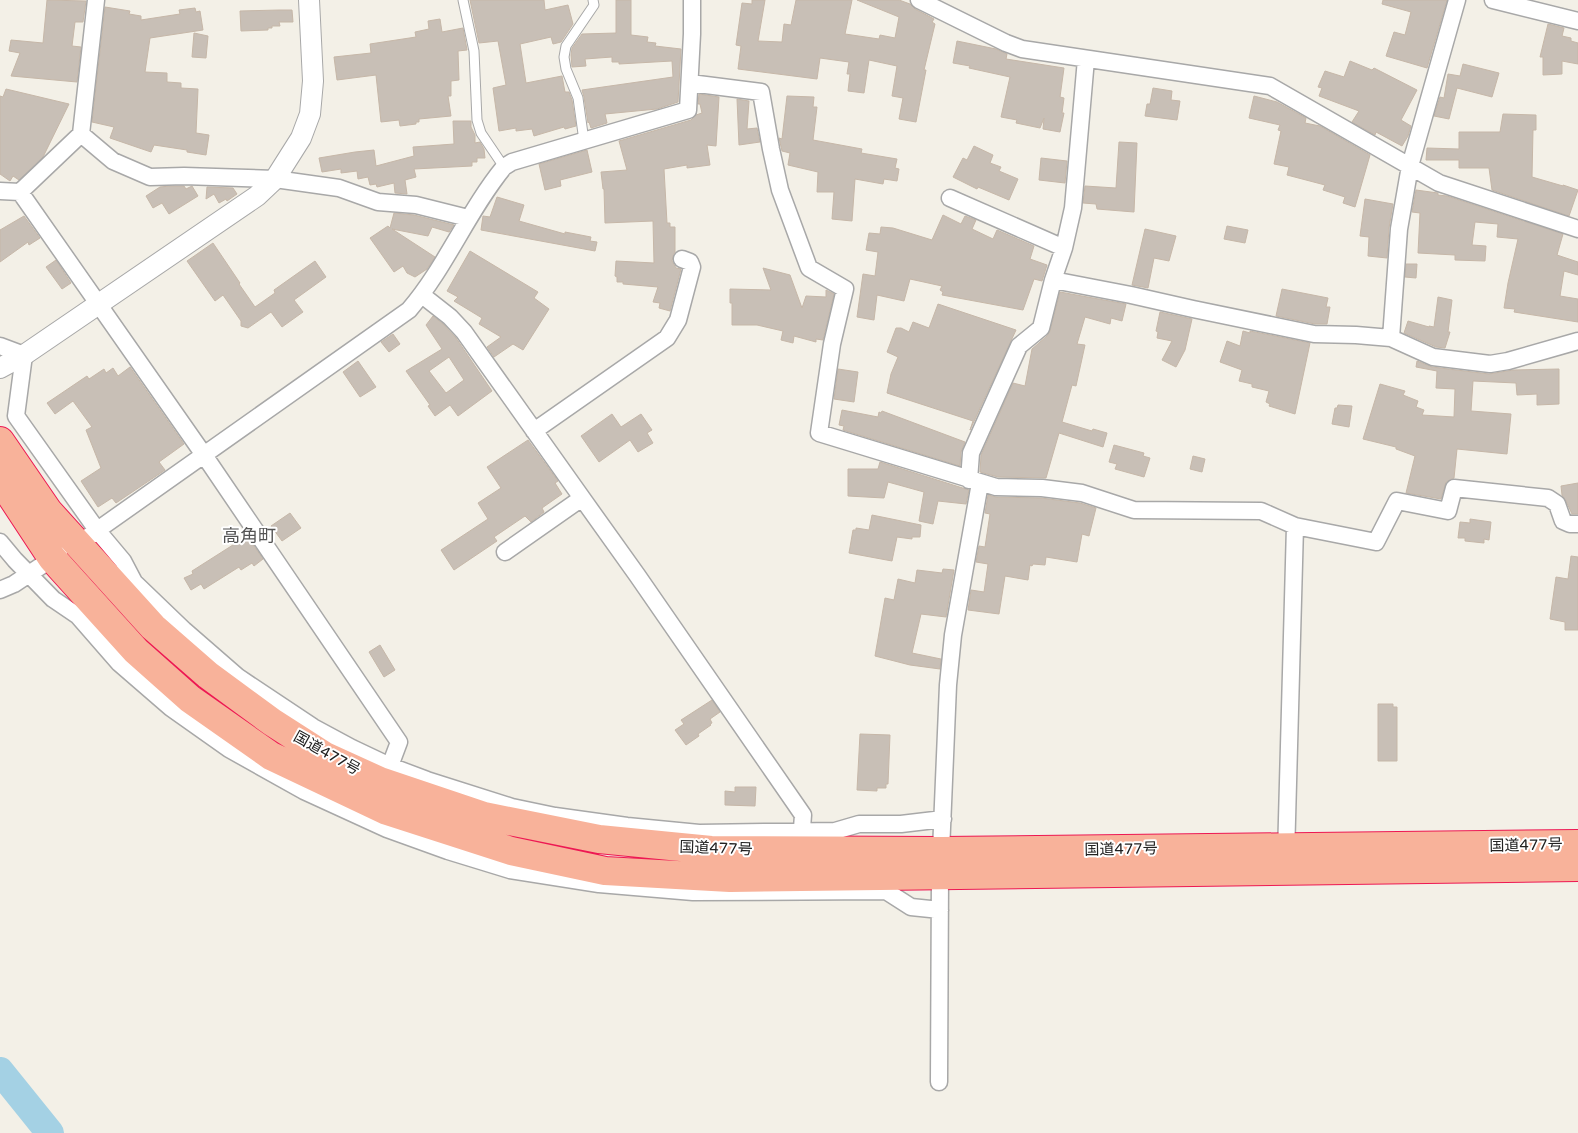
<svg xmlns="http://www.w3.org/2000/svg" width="1578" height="1133" viewBox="0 0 1578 1133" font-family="'Varela Round','Noto Sans JP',sans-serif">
<rect width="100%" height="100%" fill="#f3f0e7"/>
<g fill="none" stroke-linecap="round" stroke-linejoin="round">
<path stroke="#a4d1e4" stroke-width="28" d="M 0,1071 L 50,1133"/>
</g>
<path fill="#c8bfb6" stroke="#c6b7a8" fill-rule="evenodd" d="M 47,0 L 86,1 L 83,22 L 75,22 L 72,46 L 81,47 L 77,82 L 11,76 L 20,53 L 9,51 L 11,40 L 43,43 Z
M 470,0 L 544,0 L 545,10 L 568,5 L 573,24 L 561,42 L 553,44 L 551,37 L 520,44 L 526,83 L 562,76 L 565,92 L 569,92 L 572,100 L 576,126 L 565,129 L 564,127 L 534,136 L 532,129 L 516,131 L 516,128 L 499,131 L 493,88 L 506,85 L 498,41 L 479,43 Z
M 616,0 L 631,0 L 631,35 L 648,37 L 647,42 L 656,43 L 655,46 L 681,49 L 678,102 L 657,109 L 605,114 L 607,123 L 591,128 L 589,122 L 588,123 L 584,97 L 582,90 L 673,77 L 672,61 L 619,64 L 619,62 L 612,62 L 612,57 L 585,59 L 586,66 L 572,67 L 571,55 L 572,48 L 582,34 L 616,33 Z
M 752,0 L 765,0 L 758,41 L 782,42 L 784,24 L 791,25 L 796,0 L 852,0 L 845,34 L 879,39 L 880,35 L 895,38 L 899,17 L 857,0 L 899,0 L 910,4 L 915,9 L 934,19 L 932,22 L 935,24 L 924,70 L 926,70 L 916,122 L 899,119 L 903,98 L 892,96 L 897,66 L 869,60 L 864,93 L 848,91 L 850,74 L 847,74 L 849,62 L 820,58 L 817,79 L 738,69 L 741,46 L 736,45 L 742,3 L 752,4 Z
M 1383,0 L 1447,0 L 1427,68 L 1386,56 L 1394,32 L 1405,35 L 1411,12 L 1382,4 Z
M 105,7 L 130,11 L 129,14 L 141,16 L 141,20 L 180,14 L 179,10 L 195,8 L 196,12 L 200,11 L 203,30 L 150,38 L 145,72 L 167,73 L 167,82 L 181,83 L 181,88 L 198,89 L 196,133 L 209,135 L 206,155 L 187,152 L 187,150 L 154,145 L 151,152 L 110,138 L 114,127 L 92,122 Z
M 279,10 L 292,10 L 293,22 L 279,22 L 280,26 L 272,26 L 272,28 L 268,28 L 268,30 L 241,31 L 240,11 Z
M 440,19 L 442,32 L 463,28 L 467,50 L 458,51 L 459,80 L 451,81 L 451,96 L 448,96 L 451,116 L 419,119 L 419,122 L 416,122 L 416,124 L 400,126 L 399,120 L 381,122 L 376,75 L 337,80 L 334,57 L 371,53 L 370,44 L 416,37 L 415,32 L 429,29 L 428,21 Z
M 1548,24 L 1564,28 L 1562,36 L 1571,38 L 1571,41 L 1578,43 L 1578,64 L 1562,61 L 1562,74 L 1543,75 L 1543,57 L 1540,57 Z
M 194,33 L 208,36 L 206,58 L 192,57 Z
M 957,41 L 996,49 L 1007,54 L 1006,59 L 1064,68 L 1060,97 L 1064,98 L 1062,113 L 1064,113 L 1060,132 L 1043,129 L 1044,118 L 1040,128 L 1016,123 L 1017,120 L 1001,117 L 1010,77 L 969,68 L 970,66 L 953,63 Z
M 1350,61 L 1372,70 L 1374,68 L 1417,90 L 1401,120 L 1411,126 L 1408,136 L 1402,146 L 1376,132 L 1375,135 L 1352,122 L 1359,111 L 1319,96 L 1322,88 L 1318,87 L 1325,71 L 1344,77 Z
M 1463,64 L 1499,73 L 1492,97 L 1457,88 L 1449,119 L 1434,116 L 1440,97 L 1444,98 L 1448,74 L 1460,76 Z
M 1153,88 L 1172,91 L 1171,100 L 1180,101 L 1177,120 L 1145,116 L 1147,104 L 1150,104 Z
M 6,89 L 69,104 L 43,157 L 19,180 L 13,176 L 10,181 L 0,174 L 0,96 L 3,97 Z
M 699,94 L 719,97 L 716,146 L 707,145 L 710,165 L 687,168 L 687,165 L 664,169 L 667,223 L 670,223 L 670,227 L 675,227 L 675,252 L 673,256 L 672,261 L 676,268 L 681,269 L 670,311 L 659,308 L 660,303 L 653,302 L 658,287 L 623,284 L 623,282 L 617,282 L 617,277 L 615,276 L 616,261 L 654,263 L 653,221 L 605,223 L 604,189 L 603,189 L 601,172 L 627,170 L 619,141 L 691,120 L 696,115 L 702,113 L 700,104 L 698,104 Z
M 787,96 L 814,97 L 813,107 L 817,107 L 813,140 L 862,149 L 861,153 L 897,159 L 895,168 L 899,169 L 897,181 L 884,179 L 883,184 L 855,179 L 852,221 L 832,219 L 834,192 L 817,192 L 818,172 L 788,165 L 790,153 L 782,151 L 779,138 L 782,139 Z
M 1254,96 L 1277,102 L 1306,118 L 1305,123 L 1320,126 L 1370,155 L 1355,207 L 1343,203 L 1345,197 L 1323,190 L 1325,185 L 1287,175 L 1289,167 L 1274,164 L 1281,131 L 1278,130 L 1280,125 L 1249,118 Z
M 737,99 L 749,101 L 747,129 L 757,128 L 760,142 L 739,145 Z
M 1503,114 L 1536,115 L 1536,130 L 1533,130 L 1532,177 L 1563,186 L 1563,185 L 1578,190 L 1569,216 L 1492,190 L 1489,168 L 1459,168 L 1459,160 L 1426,160 L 1427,148 L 1459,149 L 1459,132 L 1500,132 Z
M 453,121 L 471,121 L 471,127 L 475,135 L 475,143 L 480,142 L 484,149 L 485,158 L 477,158 L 477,162 L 472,162 L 472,166 L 414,169 L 416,177 L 405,180 L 407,194 L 395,193 L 394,183 L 377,187 L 376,184 L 370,185 L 368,177 L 358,179 L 357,171 L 341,173 L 341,169 L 322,172 L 319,158 L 355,152 L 374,150 L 376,166 L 414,156 L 413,147 L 454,144 Z
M 1119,142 L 1137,143 L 1134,212 L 1097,209 L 1096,204 L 1083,203 L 1085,186 L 1116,188 Z
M 974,146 L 993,155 L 990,163 L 1001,167 L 999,171 L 1018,179 L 1009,200 L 978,187 L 977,189 L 953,177 L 963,158 L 967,160 Z
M 587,150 L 592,172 L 560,180 L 561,186 L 545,190 L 539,164 Z
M 1041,158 L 1067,161 L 1065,183 L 1039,180 Z
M 170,186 L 184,186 L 186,189 L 192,186 L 198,196 L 169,214 L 162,203 L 153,208 L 146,196 L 160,187 Z
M 207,187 L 233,188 L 237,194 L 227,201 L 226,199 L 219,203 L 214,194 L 206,199 Z
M 1416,190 L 1438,193 L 1438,195 L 1447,196 L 1563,234 L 1557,255 L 1578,262 L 1578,275 L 1564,271 L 1560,296 L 1578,299 L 1578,322 L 1514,312 L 1515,309 L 1504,308 L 1508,283 L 1518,239 L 1497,237 L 1498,224 L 1475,222 L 1472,245 L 1486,246 L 1485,261 L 1455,260 L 1455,255 L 1418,253 L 1420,213 L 1412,212 Z
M 497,197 L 524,205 L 519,221 L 565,234 L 565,232 L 591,237 L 590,241 L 597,242 L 595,251 L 481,230 L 483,216 L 490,217 Z
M 1365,199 L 1393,204 L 1389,228 L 1387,258 L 1368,256 L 1369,237 L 1360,236 Z
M 394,213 L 414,215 L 454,225 L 449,232 L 432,227 L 428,236 L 392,229 L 435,257 L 427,269 L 415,277 L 407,273 L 403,266 L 394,272 L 370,238 L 388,226 L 390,228 Z
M 943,215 L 961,224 L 965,216 L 976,220 L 972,229 L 993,239 L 997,230 L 1034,246 L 1030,259 L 1047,265 L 1042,281 L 1034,279 L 1023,310 L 942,295 L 943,292 L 940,290 L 942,286 L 910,279 L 904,301 L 877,295 L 874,320 L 857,317 L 863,274 L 875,276 L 878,252 L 866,250 L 869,233 L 880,234 L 881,227 L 893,228 L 932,240 Z
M 24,216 L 40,238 L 29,245 L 28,242 L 0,262 L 0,230 Z
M 1227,226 L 1248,230 L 1245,243 L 1224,239 Z
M 1145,229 L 1176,236 L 1169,261 L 1154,258 L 1148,288 L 1132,285 Z
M 213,243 L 240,283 L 239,284 L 255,307 L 275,293 L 274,290 L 315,261 L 326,277 L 294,300 L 303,312 L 282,327 L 271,312 L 248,328 L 241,326 L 241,321 L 223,295 L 215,301 L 187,261 Z
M 470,251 L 538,292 L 534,298 L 549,309 L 523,350 L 513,344 L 494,357 L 487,347 L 501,337 L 479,324 L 482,318 L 454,301 L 458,297 L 447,291 Z
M 56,260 L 71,283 L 62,289 L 46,267 Z
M 1406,264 L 1417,264 L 1416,278 L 1405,277 Z
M 763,268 L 790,275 L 802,308 L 806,296 L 826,297 L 826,290 L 834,294 L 823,340 L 816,339 L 816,342 L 794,336 L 793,343 L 781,340 L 783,331 L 757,325 L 732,325 L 732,303 L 730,303 L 730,289 L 771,290 Z
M 1282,289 L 1328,298 L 1326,307 L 1330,307 L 1327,324 L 1315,324 L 1276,316 Z
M 1060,292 L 1126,304 L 1122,321 L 1111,318 L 1110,324 L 1085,317 L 1077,344 L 1085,345 L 1076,386 L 1072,385 L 1062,422 L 1092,431 L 1093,429 L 1107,433 L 1103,447 L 1059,433 L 1046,478 L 998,477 L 980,472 L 981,455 L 1013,383 L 1025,386 L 1032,349 L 1047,336 L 1050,331 Z
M 1438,297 L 1452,300 L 1448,332 L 1450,332 L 1445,348 L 1436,347 L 1404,333 L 1408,321 L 1429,327 L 1429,326 L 1434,327 Z
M 938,304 L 1016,330 L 970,430 L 973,421 L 887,393 L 891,374 L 898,357 L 887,352 L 896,328 L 901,328 L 909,332 L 913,322 L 929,328 Z
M 1160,312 L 1192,319 L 1185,350 L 1176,367 L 1162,360 L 1172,341 L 1157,338 L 1158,332 L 1156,331 Z
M 433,316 L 443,324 L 456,338 L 492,391 L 458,416 L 450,405 L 435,416 L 428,406 L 430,405 L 406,371 L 442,349 L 426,325 ZM 449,357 L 464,380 L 446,393 L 429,371 Z
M 1243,331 L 1250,333 L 1250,331 L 1310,343 L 1295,414 L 1269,406 L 1270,404 L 1266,402 L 1269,391 L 1252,387 L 1252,384 L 1239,381 L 1242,370 L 1220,362 L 1227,341 L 1240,346 Z
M 393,334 L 400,344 L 389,352 L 381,342 Z
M 358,361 L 376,387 L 360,397 L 343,372 Z
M 1417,361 L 1432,367 L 1489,374 L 1513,370 L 1559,369 L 1559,404 L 1537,405 L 1537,394 L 1517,395 L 1516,383 L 1473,381 L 1471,411 L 1511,414 L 1507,454 L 1457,449 L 1454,478 L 1446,482 L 1441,499 L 1406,493 L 1415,456 L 1396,449 L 1396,447 L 1363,439 L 1380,384 L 1405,391 L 1403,395 L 1418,401 L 1416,407 L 1424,410 L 1422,415 L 1454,417 L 1455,389 L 1436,388 L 1437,371 L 1416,367 Z
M 130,367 L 184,444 L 159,462 L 165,470 L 116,503 L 112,498 L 98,507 L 81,481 L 101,468 L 86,430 L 92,427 L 73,401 L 55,414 L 47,403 L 87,376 L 89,379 L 104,369 L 106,373 L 113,368 L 118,376 Z
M 838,369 L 858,372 L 854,402 L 834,399 Z
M 1338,405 L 1352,406 L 1349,427 L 1332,424 L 1335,408 L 1337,408 Z
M 842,410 L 878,417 L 879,412 L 881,413 L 882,411 L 965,442 L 961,452 L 960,466 L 843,430 L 844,426 L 839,425 Z
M 612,414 L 621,427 L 641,414 L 652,430 L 647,433 L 653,443 L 638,452 L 630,440 L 599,462 L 581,436 Z
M 528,440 L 558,481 L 555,483 L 562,494 L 542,508 L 544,512 L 531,522 L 525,516 L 494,537 L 497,541 L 454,570 L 441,550 L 488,519 L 478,503 L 501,488 L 487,467 Z
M 1114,445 L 1144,453 L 1143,456 L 1150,458 L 1144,477 L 1115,469 L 1117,464 L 1109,462 Z
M 1193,456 L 1205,459 L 1202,472 L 1190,469 Z
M 880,462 L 969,490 L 966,504 L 938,501 L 933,524 L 919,521 L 924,492 L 888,482 L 884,498 L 848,496 L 848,469 L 878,469 Z
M 1578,483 L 1578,514 L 1572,514 L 1566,501 L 1562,495 L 1561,486 Z
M 988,495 L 996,497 L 1041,498 L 1080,503 L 1096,508 L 1089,536 L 1082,534 L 1077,562 L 1046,557 L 1045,565 L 1033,564 L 1032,566 L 1030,565 L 1028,580 L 1005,576 L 999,614 L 968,610 L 971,590 L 984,592 L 988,564 L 976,562 L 979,546 L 985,547 L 990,514 L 985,513 Z
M 290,513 L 301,528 L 282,541 L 271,526 Z
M 872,515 L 921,525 L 920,537 L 912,537 L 912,539 L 897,537 L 892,561 L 849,553 L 853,530 L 856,530 L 856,528 L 869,530 Z
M 1470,519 L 1491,522 L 1489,540 L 1484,539 L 1484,543 L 1465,541 L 1465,538 L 1458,538 L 1460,522 L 1470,523 Z
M 247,536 L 263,559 L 254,566 L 252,563 L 241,570 L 239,567 L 204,589 L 201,584 L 191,590 L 184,578 L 193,574 L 192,571 Z
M 1571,556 L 1578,557 L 1578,630 L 1565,630 L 1565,622 L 1550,619 L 1556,577 L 1568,579 Z
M 943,569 L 954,570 L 946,617 L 921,614 L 912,653 L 941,659 L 940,669 L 910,665 L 875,656 L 885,598 L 894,600 L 898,579 L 915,583 L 917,570 L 942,573 Z
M 380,645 L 395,670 L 384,677 L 369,652 Z
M 712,700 L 720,712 L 710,719 L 712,723 L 710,724 L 711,725 L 698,734 L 699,736 L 686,745 L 675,730 L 684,724 L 681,720 Z
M 1378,704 L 1393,704 L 1393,707 L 1397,707 L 1397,761 L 1378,761 Z
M 860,734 L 890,735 L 888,784 L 886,784 L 886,788 L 877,788 L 877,791 L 857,790 Z
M 735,787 L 756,787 L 755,806 L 725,805 L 725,791 L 735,792 Z"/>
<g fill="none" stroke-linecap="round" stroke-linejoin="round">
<defs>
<path id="service" d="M 463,0 L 474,51 L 477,120 L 481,133 L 504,167
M 584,141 L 578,98 L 566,69 L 564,57 L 566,46 L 594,5 L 593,0"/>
<path id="minor" d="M 919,0 L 1006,43 L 1022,49 L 1270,86 L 1439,183 L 1578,229
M 1493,0 L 1578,21
M 690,83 L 761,92 L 771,149 L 780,190 L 809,268 L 845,289 L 832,344 L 819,433 L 996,487 L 1042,488 L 1082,493 L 1134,510 L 1261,511 L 1295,526 L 1376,542 L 1397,501 L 1448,511 L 1454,488 L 1548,498 L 1557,504 L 1563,521 L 1570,524 L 1578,524
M 81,134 L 96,0
M 0,191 L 20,192 L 81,134 L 113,161 L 150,177 L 184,176 L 275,179 L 339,188 L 378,202 L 416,205 L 468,218
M 20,192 L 204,455 L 399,742 L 390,766
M 950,198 L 1064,248
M 1053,280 L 1131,295 L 1193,309 L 1314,334 L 1356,335 L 1391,338 L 1433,357 L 1490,364 L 1508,361 L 1578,341
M 422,295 L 450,317 L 464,332 L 582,498 L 505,552
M 1391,338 L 1399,229 L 1410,166 L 1457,0
M 0,346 L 24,355 L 16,416 L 97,530 L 123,561 L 134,582 L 184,630 L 238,677 L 313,727 L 352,748 L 390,766 L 427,780 L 512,807 L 555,816 L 627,826 L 699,833 L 835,831 L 859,824 L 901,824 L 943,819
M 534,431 L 667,338 L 678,320 L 692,267 L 690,262 L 682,259
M 969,480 L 971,453 L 1019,346 L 1041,328 L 1053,280 L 1064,248 L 1073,208 L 1086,59
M 582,498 L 637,575 L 803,815 L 801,841
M 89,536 L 409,310 C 446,267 468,211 504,167 L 512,162 L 688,110 L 692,34 L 692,0
M 0,542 L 15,560 L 53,599 L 78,616 L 119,663 L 171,708 L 229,749 L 304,791 L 387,829 L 448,851 L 510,870 L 599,884 L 693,892 L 886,891 L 911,907 L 940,910
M 0,590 L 14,584 L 59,554
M 1286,856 L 1295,526
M 939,1082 L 940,875 L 948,685 L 953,635 L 980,483"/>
<path id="tertiary" d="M 0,368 L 24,355 L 257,196 L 275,179 L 301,138 L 310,114 L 313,81 L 309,0"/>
<path id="trunk" d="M 0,441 L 48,511 L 153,627 L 208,675 L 272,722 L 325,756 L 380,781 L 484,816 L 599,839 L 711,850 L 941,851 L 1578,844
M 0,479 L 52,558 L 136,651 L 190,699 L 271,756 L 387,811 L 511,851 L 605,871 L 730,878 L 1578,867"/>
</defs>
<use href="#service" stroke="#a8a8a8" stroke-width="11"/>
<use href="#minor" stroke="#a8a8a8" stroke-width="19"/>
<use href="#tertiary" stroke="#a8a8a8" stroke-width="22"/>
<use href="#trunk" stroke="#ed1853" stroke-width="30"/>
<use href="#service" stroke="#fff" stroke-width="9"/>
<use href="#minor" stroke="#fff" stroke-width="16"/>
<use href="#tertiary" stroke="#fff" stroke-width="20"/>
<use href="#trunk" stroke="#f8b29a" stroke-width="28"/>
</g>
<g text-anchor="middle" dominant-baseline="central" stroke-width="4" stroke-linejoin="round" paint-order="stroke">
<g font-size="15" fill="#212121" stroke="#fff">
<text transform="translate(327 753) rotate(29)">国道477号</text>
<text transform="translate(1526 845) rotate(-1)">国道477号</text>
<text transform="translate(716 848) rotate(2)">国道477号</text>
<text transform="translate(1121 849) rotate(-1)">国道477号</text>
</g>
<g font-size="18" fill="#545454" stroke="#fff">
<text x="249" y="536">高角町</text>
</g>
</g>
</svg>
